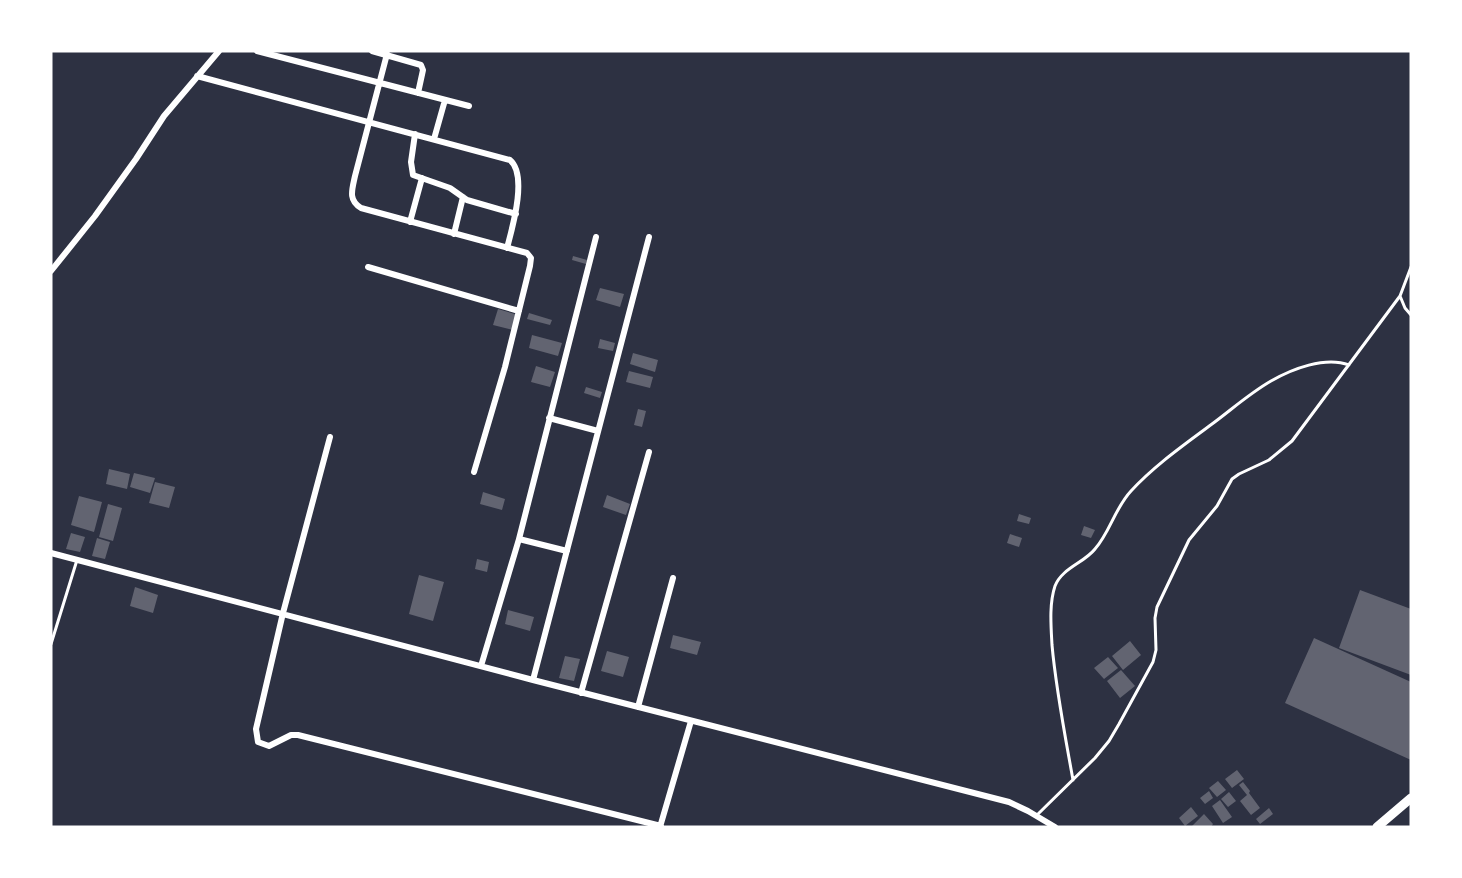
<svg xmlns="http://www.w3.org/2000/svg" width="1462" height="878" viewBox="0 0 1462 878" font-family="'Sofia Sans Condensed',sans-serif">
<rect width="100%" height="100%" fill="#2d3142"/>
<path fill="#626471" d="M 573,256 L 587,260 L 586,264 L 572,260 Z
M 600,288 L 624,294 L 620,307 L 596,300 Z
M 498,309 L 518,315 L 513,330 L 493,325 Z
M 529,313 L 552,320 L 550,325 L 527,319 Z
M 532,335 L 562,343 L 558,356 L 529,348 Z
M 600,339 L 615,343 L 613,351 L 598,348 Z
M 633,353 L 658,360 L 655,372 L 630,364 Z
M 536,366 L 555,372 L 550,387 L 531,382 Z
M 629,371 L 653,377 L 650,388 L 626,382 Z
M 586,387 L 602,392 L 600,398 L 584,393 Z
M 638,409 L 646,411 L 642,427 L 634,425 Z
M 109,469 L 130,474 L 127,489 L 106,484 Z
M 134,473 L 155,478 L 150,493 L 130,487 Z
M 155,482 L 175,487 L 169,508 L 149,503 Z
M 483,492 L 505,499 L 502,510 L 480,504 Z
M 607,495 L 630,504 L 626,515 L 603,507 Z
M 79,496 L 102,502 L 94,532 L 71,525 Z
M 108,504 L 122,508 L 113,541 L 99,537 Z
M 1019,514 L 1031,518 L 1029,524 L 1017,521 Z
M 1084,526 L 1095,530 L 1091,538 L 1081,535 Z
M 71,533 L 85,537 L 80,552 L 66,549 Z
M 1010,534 L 1022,538 L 1019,547 L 1007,543 Z
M 97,538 L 110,542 L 105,559 L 92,556 Z
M 477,559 L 489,562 L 487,572 L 475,569 Z
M 419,575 L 444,582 L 433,621 L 409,614 Z
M 135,587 L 158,595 L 153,613 L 130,606 Z
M 1360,590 L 1411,609 L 1411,675 L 1339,648 Z
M 508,610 L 534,617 L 530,631 L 505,624 Z
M 673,635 L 701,642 L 697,655 L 670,648 Z
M 1314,638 L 1411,682 L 1411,760 L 1285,703 Z
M 1130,641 L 1141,655 L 1123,670 L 1112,656 Z
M 607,651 L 629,657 L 623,677 L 601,671 Z
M 565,656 L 580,659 L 574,681 L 559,678 Z
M 1108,657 L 1118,668 L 1104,679 L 1094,668 Z
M 1121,670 L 1135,686 L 1120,698 L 1107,681 Z
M 1237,770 L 1244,779 L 1232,788 L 1225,779 Z
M 1218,781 L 1226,790 L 1217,797 L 1209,788 Z
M 1243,782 L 1250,791 L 1249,793 L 1260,808 L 1251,815 L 1240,801 L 1247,795 L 1239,785 Z
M 1209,791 L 1213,798 L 1205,804 L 1200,798 Z
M 1229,792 L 1236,801 L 1228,807 L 1221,799 Z
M 1220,800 L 1232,817 L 1223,823 L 1212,806 Z
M 1191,807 L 1198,816 L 1185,826 L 1179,818 Z
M 1269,808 L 1273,814 L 1260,824 L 1256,819 Z
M 1204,814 L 1213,824 L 1211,827 L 1191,827 Z"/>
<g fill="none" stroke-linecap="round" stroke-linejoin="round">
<path stroke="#fff" stroke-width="3" d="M 1411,267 L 1400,296 L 1405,308 L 1411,315
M 51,644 L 77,560
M 1073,780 C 1065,735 1056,690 1052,645 C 1051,626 1049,604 1055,586 C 1062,568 1084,563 1095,549 C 1110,532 1115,508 1131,491 C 1155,465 1184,445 1212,424 C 1231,410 1250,393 1271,381 C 1292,369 1325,356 1349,365
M 1037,815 L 1095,758 L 1109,741 L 1119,724 L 1153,662 L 1156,650 L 1155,618 L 1157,607 L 1189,540 L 1217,506 L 1232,479 L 1239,474 L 1269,460 L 1292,441 L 1400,296"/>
<path stroke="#fff" stroke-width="6" d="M 257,51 L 469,106
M 372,51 L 421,65 L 423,70 L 418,93
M 387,54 L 355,176 C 352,190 348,200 361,208 L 527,253 L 531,258 L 530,266 L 505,367 L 474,472
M 197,76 L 510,160 C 528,175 512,229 507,248
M 415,134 L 411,162 L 413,175 L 450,188 L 467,200 L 516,214
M 434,139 L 445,100
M 410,222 L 422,178
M 454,234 L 463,197
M 368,267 L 519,311
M 51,271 L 95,216 L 136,159 L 164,116 L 219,51
M 549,418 L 598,431
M 330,437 L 283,613 L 256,729 L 258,742 L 269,746 L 291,735 L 298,735 L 661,826
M 519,539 L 567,551
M 51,553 L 533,680 L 1009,802 L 1028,811 L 1055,827
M 481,666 L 519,539 L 596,237
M 533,680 L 649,237
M 581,693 L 649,452
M 638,707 L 673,578
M 660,827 L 691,721"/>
<path stroke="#fff" stroke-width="9" d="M 1377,827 L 1411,798"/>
</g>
<rect width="1462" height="878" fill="none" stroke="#ffffff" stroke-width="105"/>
</svg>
